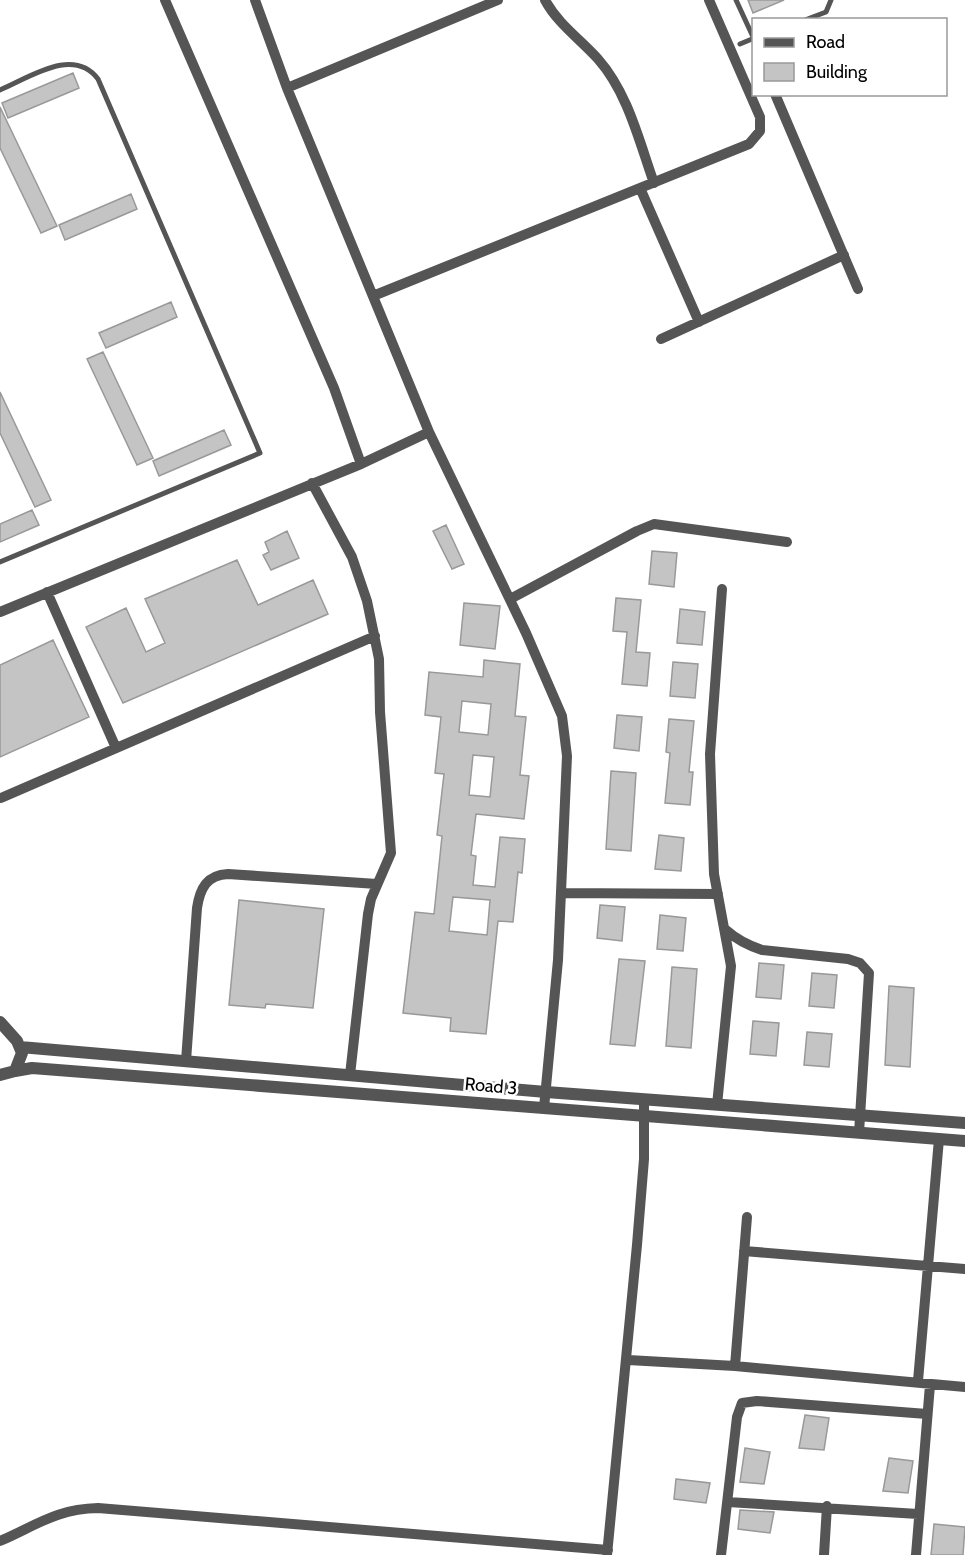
<svg xmlns="http://www.w3.org/2000/svg" width="965" height="1555" viewBox="0 0 965 1555" font-family="Cabin,sans-serif">
<rect width="100%" height="100%" fill="#fff"/>
<path fill="#c4c4c4" stroke="#999" stroke-width="1.5" fill-rule="evenodd" d="M 748,0 L 784,0 L 753,13 Z
M 73,73 L 79,88 L 8,118 L 2,103 Z
M 0,107 L 57,226 L 41,233 L 0,148 Z
M 131,194 L 137,209 L 65,240 L 59,225 Z
M 171,302 L 177,317 L 106,348 L 99,333 Z
M 103,352 L 153,458 L 137,465 L 87,359 Z
M 0,392 L 51,500 L 35,507 L 0,433 Z
M 224,430 L 231,445 L 159,476 L 153,461 Z
M 32,510 L 39,525 L 0,542 L 0,524 Z
M 446,525 L 464,564 L 452,569 L 433,531 Z
M 287,531 L 299,558 L 271,570 L 263,555 L 269,552 L 265,542 Z
M 652,551 L 677,553 L 674,587 L 649,584 Z
M 237,560 L 258,605 L 313,580 L 328,614 L 123,703 L 86,627 L 126,608 L 146,652 L 165,643 L 145,599 Z
M 616,598 L 641,600 L 636,652 L 650,653 L 647,686 L 622,684 L 627,632 L 613,631 Z
M 464,603 L 500,606 L 495,649 L 460,645 Z
M 680,609 L 705,612 L 702,645 L 677,643 Z
M 53,640 L 89,717 L 0,757 L 0,665 Z
M 484,660 L 520,664 L 515,716 L 526,717 L 520,775 L 529,776 L 524,819 L 476,814 L 471,855 L 476,856 L 473,885 L 495,887 L 500,837 L 525,839 L 522,873 L 518,872 L 513,922 L 498,921 L 486,1034 L 450,1031 L 451,1018 L 403,1013 L 415,912 L 434,914 L 442,836 L 437,835 L 444,774 L 435,773 L 441,717 L 425,715 L 429,672 L 483,677 ZM 462,701 L 491,704 L 488,735 L 459,732 ZM 473,755 L 494,757 L 490,797 L 469,795 ZM 453,897 L 490,900 L 487,935 L 449,931 Z
M 673,662 L 698,664 L 695,698 L 670,696 Z
M 617,715 L 642,717 L 639,751 L 614,748 Z
M 669,719 L 694,721 L 689,772 L 693,772 L 690,805 L 665,803 L 670,753 L 666,752 Z
M 611,771 L 636,773 L 631,851 L 606,849 Z
M 659,835 L 684,838 L 681,871 L 655,869 Z
M 239,900 L 324,909 L 313,1008 L 266,1004 L 265,1008 L 229,1005 Z
M 600,905 L 625,907 L 622,941 L 597,938 Z
M 660,915 L 686,918 L 683,951 L 657,949 Z
M 619,959 L 645,961 L 635,1046 L 610,1044 Z
M 759,963 L 784,965 L 781,999 L 756,997 Z
M 672,967 L 697,969 L 691,1048 L 666,1046 Z
M 812,973 L 837,975 L 834,1008 L 809,1006 Z
M 889,986 L 914,988 L 910,1067 L 885,1065 Z
M 753,1021 L 779,1023 L 776,1056 L 750,1054 Z
M 807,1032 L 832,1034 L 829,1067 L 804,1065 Z
M 805,1415 L 829,1418 L 824,1450 L 799,1448 Z
M 745,1448 L 770,1452 L 764,1484 L 740,1482 Z
M 889,1458 L 913,1461 L 908,1493 L 883,1491 Z
M 676,1479 L 710,1483 L 706,1503 L 674,1499 Z
M 740,1510 L 774,1512 L 770,1533 L 738,1529 Z
M 934,1524 L 965,1527 L 963,1555 L 931,1555 Z"/>
<g fill="none" stroke-linecap="round" stroke-linejoin="round">
<path stroke="#555" stroke-width="5" d="M 736,0 L 754,39
M 805,20 L 826,12 L 831,0
M 740,44 L 752,39
M 0,90 C 29,78 73,46 98,79 L 260,453 L 0,562"/>
<path stroke="#555" stroke-width="10" d="M 165,0 L 334,388 L 361,464
M 545,0 C 558,24 580,39 598,59 C 628,93 639,141 654,183
M 287,88 L 498,0
M 775,94 L 858,289
M 640,188 L 699,322
M 373,296 L 749,144 L 760,131 L 760,117 L 709,0
M 661,339 L 844,255
M 429,432 L 526,633 L 562,716 L 567,756 L 558,960 L 544,1108
M 312,483 L 352,557 L 367,601 L 379,659 L 380,712 L 391,853 L 371,899 L 368,914 L 350,1075
M 47,592 L 116,748
M 510,599 L 637,531 L 654,524 L 787,542
M 0,612 L 361,464 L 429,432 L 287,88 L 255,0
M 1,798 L 375,636
M 561,893 L 718,894
M 726,930 C 737,940 747,945 762,950 L 848,959 L 860,963 L 869,973 L 859,1133
M 186,1061 L 197,908 C 200,888 207,875 228,874 L 377,884
M 717,1105 L 731,966 L 714,874 L 710,754 L 722,589
M 744,1251 L 965,1269
M 628,1360 L 735,1366 L 965,1387
M 735,1366 L 747,1217
M 918,1381 L 939,1139
M 728,1502 L 918,1514
M 0,1541 C 37,1525 56,1509 98,1508 L 608,1550
M 607,1555 L 637,1245 L 644,1159 L 644,1099
M 721,1555 L 737,1417 L 742,1403 L 757,1401 L 927,1414
M 824,1555 L 827,1506
M 916,1555 L 930,1385"/>
<path stroke="#555" stroke-width="12" d="M 0,1022 L 17,1041 L 22,1053 L 15,1071 L 0,1075
M 20,1047 L 546,1092 L 965,1123
M 15,1071 L 32,1068 L 965,1141"/>
</g>
<g text-anchor="middle" dominant-baseline="central" stroke-width="5" stroke-linejoin="round" paint-order="stroke">
<g font-size="18" fill="#000" stroke="#fff">
<text transform="translate(491 1086) rotate(5)">Road 3</text>
</g>
</g>
<rect x="752" y="18" width="195" height="78" fill="#ffffff" stroke="#999999" stroke-width="1.5"/>
<rect x="764" y="38" width="30" height="9" fill="#555555" stroke="#999999" stroke-width="1.5"/>
<text x="806" y="48" font-size="18" fill="#000000">Road</text>
<rect x="764" y="63" width="30" height="18" fill="#c4c4c4" stroke="#999999" stroke-width="1.5"/>
<text x="806" y="78" font-size="18" fill="#000000">Building</text>
</svg>
